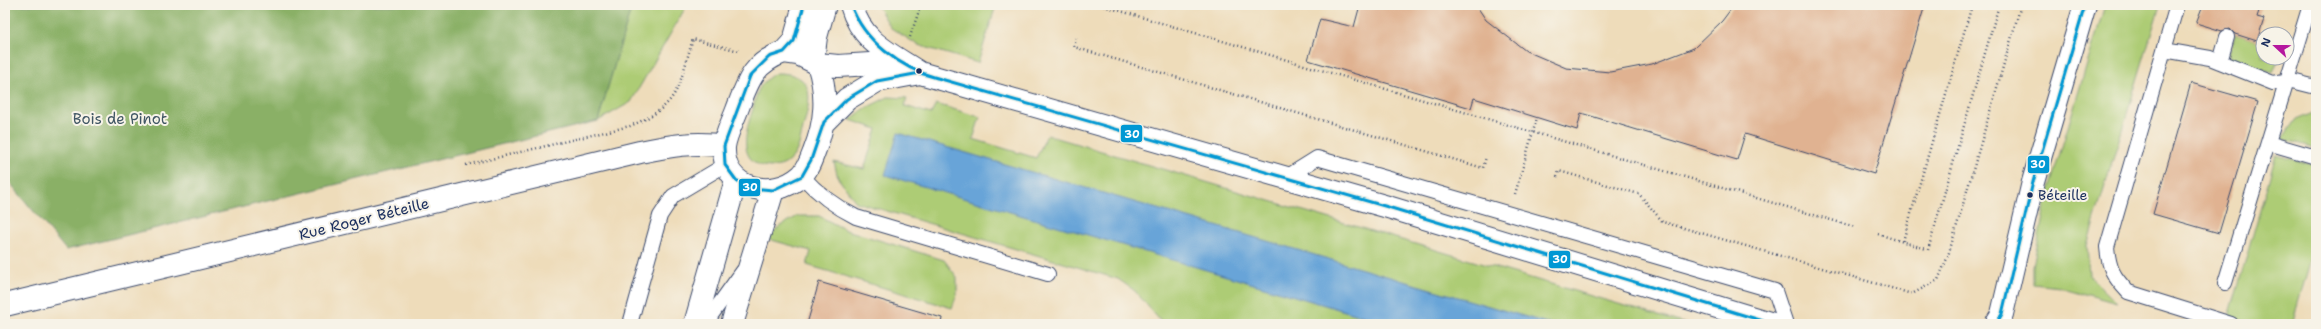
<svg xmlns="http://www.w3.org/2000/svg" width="2321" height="329" viewBox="0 0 2321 329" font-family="'Shantell Sans',sans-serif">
<rect width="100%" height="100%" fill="#f7f3e8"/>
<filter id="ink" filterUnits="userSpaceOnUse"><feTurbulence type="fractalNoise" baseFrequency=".025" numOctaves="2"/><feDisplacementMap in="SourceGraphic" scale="8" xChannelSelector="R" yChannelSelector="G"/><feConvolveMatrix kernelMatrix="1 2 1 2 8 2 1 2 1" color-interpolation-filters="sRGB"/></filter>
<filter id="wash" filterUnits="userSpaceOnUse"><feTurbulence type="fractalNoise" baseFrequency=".012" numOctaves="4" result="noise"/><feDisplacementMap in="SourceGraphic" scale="16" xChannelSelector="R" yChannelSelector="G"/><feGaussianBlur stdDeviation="0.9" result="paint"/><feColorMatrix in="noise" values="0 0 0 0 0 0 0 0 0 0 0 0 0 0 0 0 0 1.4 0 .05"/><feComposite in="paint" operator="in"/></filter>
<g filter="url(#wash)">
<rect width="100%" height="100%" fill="#eedcba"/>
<path fill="#adcc74" stroke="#647e69" d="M 632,5 L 687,5 L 631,102 L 598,121 Z
M 877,5 L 996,5 L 978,63 L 918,45 L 891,28 Z
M 2105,5 L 2160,5 L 2087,245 L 2089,275 L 2117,303 L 2060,287 L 2033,284 L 2033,267 L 2047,196 Z
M 2235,34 L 2262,42 L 2260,47 L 2263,48 L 2263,58 L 2279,58 L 2273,73 L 2231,61 L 2230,53 Z
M 776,73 C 817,73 811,100 803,128 C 800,140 799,152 789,161 C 783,167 772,168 763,166 C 736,159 747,127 753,109 C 755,102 756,92 761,86 C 765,80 770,76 776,73 Z
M 888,97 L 907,98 L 905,106 L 931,114 L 936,104 L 980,117 L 973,139 L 1036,158 L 1047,135 L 1686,324 L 1550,324 L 898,133 L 886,175 L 1389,324 L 1196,324 L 1178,318 L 1175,324 L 1163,324 L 1135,291 L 1118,279 L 856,202 L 838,178 L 834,162 L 864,169 L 877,129 L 850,120 L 864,109 Z
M 2313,112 L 2316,112 L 2316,148 L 2282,139 L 2296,119 Z
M 2276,155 L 2316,166 L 2316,241 L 2292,324 L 2252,324 L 2229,317 Z
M 798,216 L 819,216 L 846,230 L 944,260 L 957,277 L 957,294 L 952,308 L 807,265 L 811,251 L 768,239 L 780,226 Z"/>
<path fill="#8ab066" stroke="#527062" d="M 5,5 L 632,5 L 598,121 L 66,250 L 5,177 Z"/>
<path fill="#67a4d8" stroke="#416a9b" d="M 898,133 L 1550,324 L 1389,324 L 885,175 Z"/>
<g id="blocks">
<path fill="#e0b291" d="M 1360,5 L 1476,5 L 1486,20 L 1526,51 L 1566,68 L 1610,72 L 1652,64 L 1694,48 L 1722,21 L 1734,5 L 1925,5 L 1874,174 L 1745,134 L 1737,160 L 1581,113 L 1577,130 L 1474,98 L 1471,108 L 1308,60 L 1320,19 L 1354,27 Z
M 2203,5 L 2261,5 L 2257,17 L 2264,19 L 2257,41 L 2235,34 L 2230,29 L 2222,31 L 2196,23 Z
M 2191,83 L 2258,102 L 2219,233 L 2153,214 Z
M 819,282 L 942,318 L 941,324 L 807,324 Z"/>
</g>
</g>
<g filter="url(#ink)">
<use href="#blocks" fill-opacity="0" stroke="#3b496c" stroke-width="1"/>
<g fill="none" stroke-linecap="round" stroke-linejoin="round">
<defs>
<path id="service" d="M 2177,5 L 2107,247 C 2109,269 2113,276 2128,292 L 2231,324
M 2164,50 L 2210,58 L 2273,83 L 2288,80 L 2316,87
M 2220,62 L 2227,37
M 2268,143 L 2316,157
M 802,176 C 818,194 834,206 856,217 L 1048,274
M 1285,178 L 1317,158 L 1775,291 L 1786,324
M 2225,283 L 2310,5
M 630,324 L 660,216 L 673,196 L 725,165
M 708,324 L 712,314 L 743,271"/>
<path id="minor" d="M 695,324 L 736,180
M 732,324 L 773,190"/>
<path id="tertiary" d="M 851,5 C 862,43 890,53 920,73
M 784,52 L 798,54 L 818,64 C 828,95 826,122 814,152 C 811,160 807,171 801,176 C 773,201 722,190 724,147 C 725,136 733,121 737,110 C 748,81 753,63 784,52 Z
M 784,52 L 794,41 L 804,5
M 813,60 L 816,37 L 825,5
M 818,64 L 838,66 L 902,62
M 824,122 L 847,99 L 877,81 L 920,73 L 1388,207 L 1773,324
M 5,305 L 640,152 C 669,146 695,141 724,146
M 1996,324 L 2002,314 L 2033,182 L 2085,5"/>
</defs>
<use href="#service" stroke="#3b496c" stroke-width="16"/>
<use href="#minor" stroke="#3b496c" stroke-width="24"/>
<use href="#tertiary" stroke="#3b496c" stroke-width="24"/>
<path stroke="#3b496c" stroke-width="2.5" stroke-dasharray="1 3" stroke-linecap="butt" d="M 1100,5 L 1855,227
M 910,37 L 921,5
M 1076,38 L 1074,47 L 1483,168 L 1486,157
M 466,165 L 630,126 C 681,105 678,87 693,39 L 739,51
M 1557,177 L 1559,171 L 1639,194 L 1663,222 L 1912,294 L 1938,280 L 1948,256 L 2021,5
M 1515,194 L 1537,118
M 1878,234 L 1926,249
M 1903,241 L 1972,5
M 1928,250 L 1999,5"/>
<use href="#service" stroke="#fff" stroke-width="14"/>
<use href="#minor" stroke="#fff" stroke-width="22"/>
<use href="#tertiary" stroke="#fff" stroke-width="22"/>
<defs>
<path id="bus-1" d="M 804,5 L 794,41 L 784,52 L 769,57 L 750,76 L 724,146 L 725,165 L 736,180 L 751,188 L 773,190 L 802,176 L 811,160 L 824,122 L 847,99 L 877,81 L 920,73 L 1388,207 L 1773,324
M 851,5 C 864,41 900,68 937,78
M 1996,324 L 2002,314 L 2033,182 L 2085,5"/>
</defs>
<use href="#bus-1" stroke="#f7f3e8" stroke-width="6"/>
<use href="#bus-1" stroke="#0098d4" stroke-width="3"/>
</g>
</g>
<g fill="#1b2f5e" stroke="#f7f3e8" stroke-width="1.5">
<circle cx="919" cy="71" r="3.5"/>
<circle cx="2030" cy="195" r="3.5"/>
</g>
<g text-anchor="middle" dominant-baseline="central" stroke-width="4" stroke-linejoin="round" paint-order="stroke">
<g font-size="14" fill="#1b2f5e" stroke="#f7f3e8" text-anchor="start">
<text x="2038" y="195">Béteille</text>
</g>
<g font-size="15" fill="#405664" stroke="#f7f3e8">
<text x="120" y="119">Bois de Pinot</text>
</g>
<g font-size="15" fill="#1b2f5e" stroke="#f7f3e8">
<text transform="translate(364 219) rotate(-14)">Rue Roger Béteille</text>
</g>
</g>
<g stroke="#f7f3e8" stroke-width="1.5">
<rect x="1120" y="124" width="23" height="19" rx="4" fill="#0098d4"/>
<rect x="2027" y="155" width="23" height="19" rx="4" fill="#0098d4"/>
<rect x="738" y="178" width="23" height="19" rx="4" fill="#0098d4"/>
<rect x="1548" y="250" width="23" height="19" rx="4" fill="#0098d4"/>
</g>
<g font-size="11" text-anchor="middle" font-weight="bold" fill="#fff">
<text x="1132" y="138">30</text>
<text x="2038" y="168">30</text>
<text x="750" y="191">30</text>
<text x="1560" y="263">30</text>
</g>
<rect width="2321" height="329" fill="none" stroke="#f7f3e8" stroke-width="20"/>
<g transform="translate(2275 46) rotate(292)"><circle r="19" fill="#f7f3e8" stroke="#9fa5b1"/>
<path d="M0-3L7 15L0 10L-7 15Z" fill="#b5179e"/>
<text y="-6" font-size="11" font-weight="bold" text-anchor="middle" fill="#1b2f5e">N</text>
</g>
</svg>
